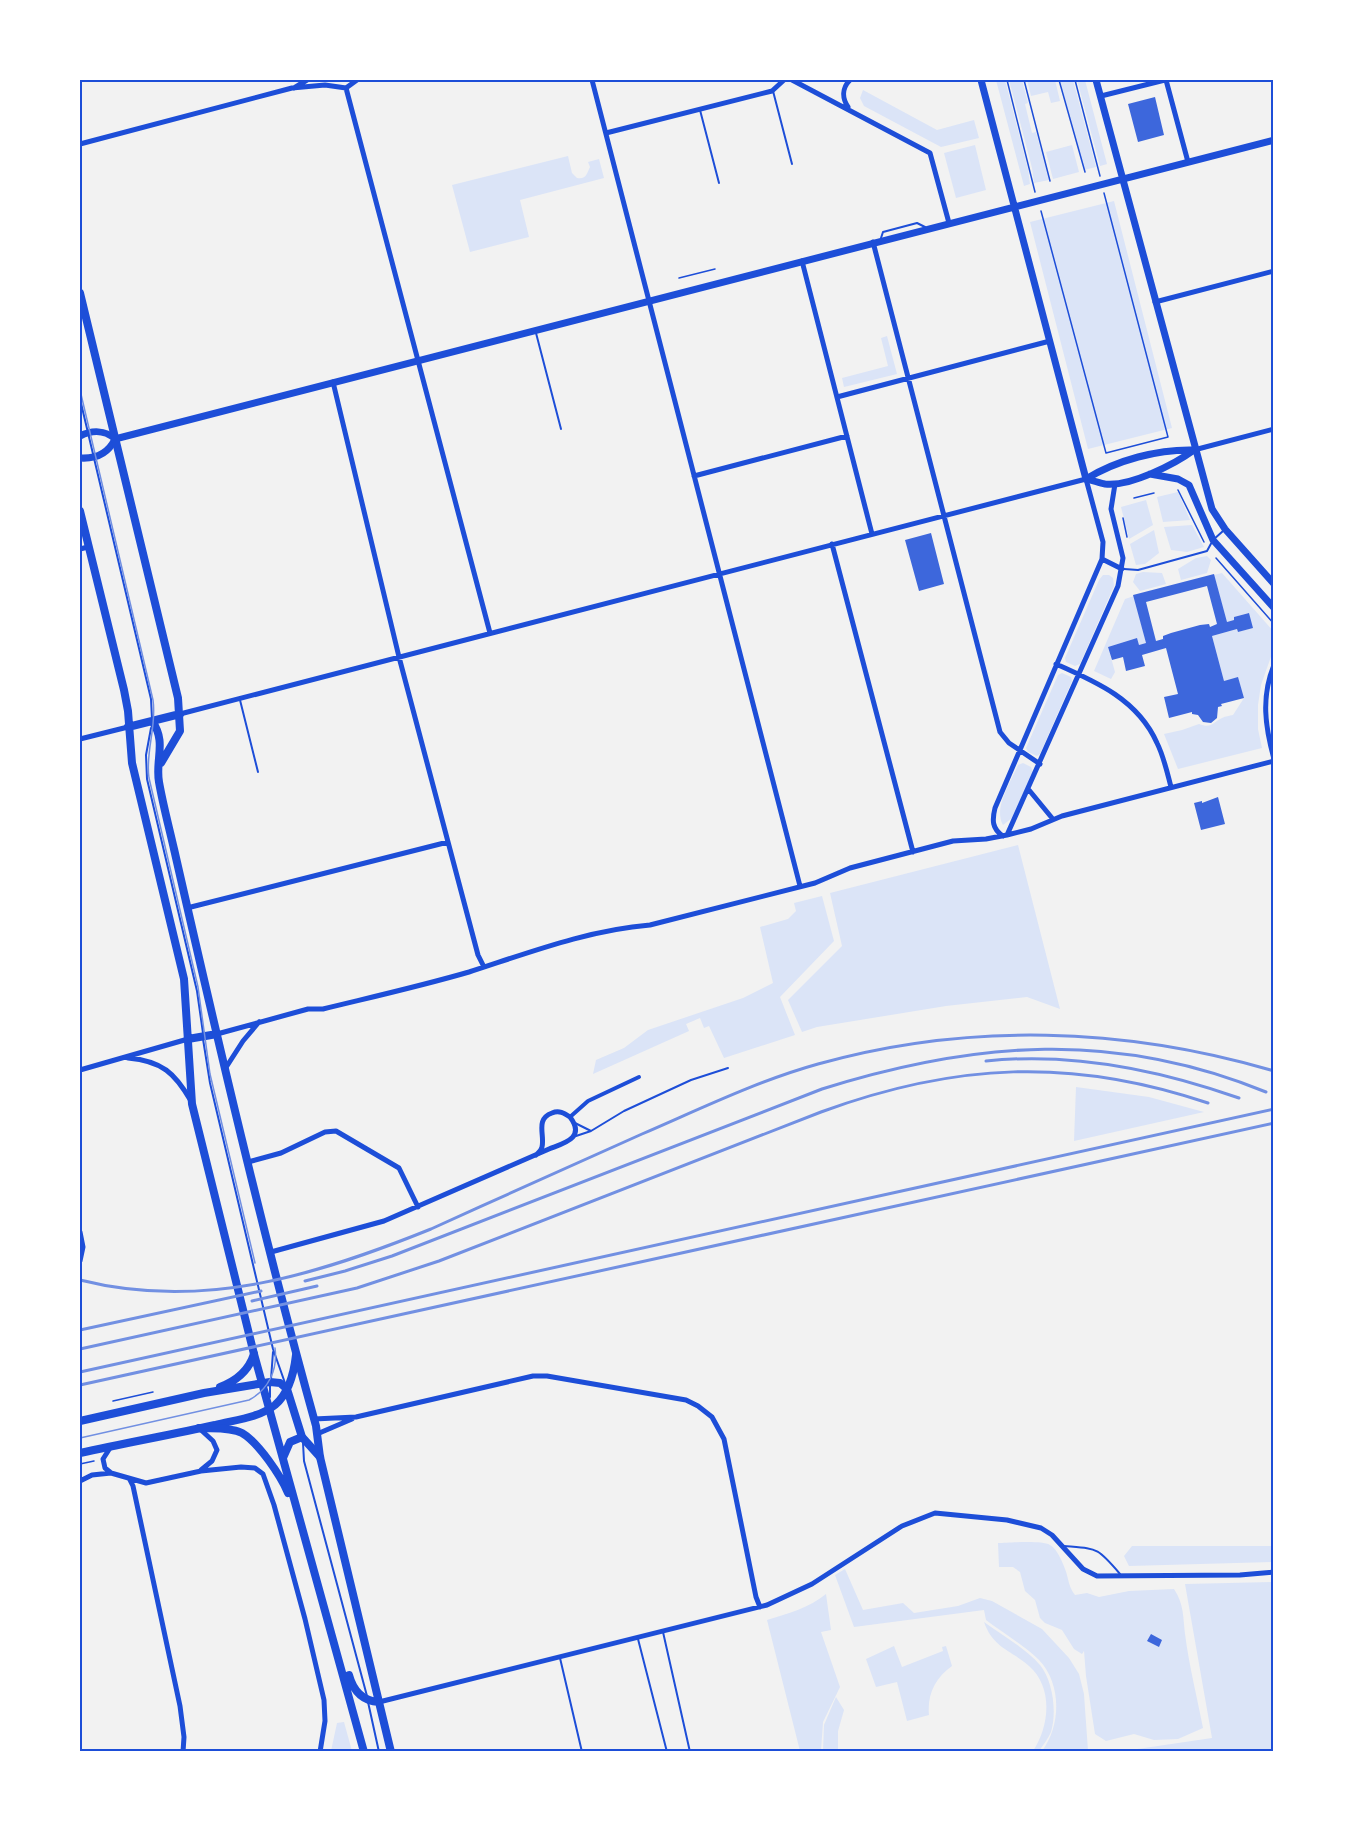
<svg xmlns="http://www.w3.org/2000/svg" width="1353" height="1831" viewBox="0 0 1353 1831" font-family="Barlow,sans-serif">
<rect width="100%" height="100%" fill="#f2f2f2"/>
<path fill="#dbe4f7" d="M 996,80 L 1005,80 L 1028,169 L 1030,184 L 1024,186 Z
M 1009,80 L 1022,80 L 1028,103 L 1025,104 L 1032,133 L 1036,132 L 1049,180 L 1034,183 L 1032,168 Z
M 1027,80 L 1055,80 L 1060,101 L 1051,103 L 1048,92 L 1031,96 Z
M 1060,80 L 1073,80 L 1096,167 L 1084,170 Z
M 1077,80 L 1085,80 L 1107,164 L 1100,166 Z
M 863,90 L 937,130 L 974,120 L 979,138 L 941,147 L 864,106 L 860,98 Z
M 975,145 L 986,190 L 956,198 L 944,153 Z
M 1072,145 L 1079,172 L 1053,179 L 1046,152 Z
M 568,156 L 572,173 L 577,178 C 586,180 587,173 590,167 L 588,162 L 599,159 L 604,178 L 520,200 L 529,237 L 470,252 L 452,185 Z
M 1114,201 L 1172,428 L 1088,449 L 1030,222 Z
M 887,336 L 897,374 L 844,387 L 842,378 L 888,366 L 881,338 Z
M 1178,492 L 1190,520 L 1163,522 L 1157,497 Z
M 1146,500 L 1153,525 L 1129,539 L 1121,507 Z
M 1192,525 L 1204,547 L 1187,552 L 1171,550 L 1164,527 Z
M 1154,530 L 1159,553 L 1145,564 L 1136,565 L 1130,544 Z
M 1207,556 L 1211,560 L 1207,573 L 1181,580 L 1178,569 L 1196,558 Z
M 1143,572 L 1162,573 L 1166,584 L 1140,591 L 1133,582 L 1136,574 Z
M 1222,573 L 1273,631 L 1273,651 L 1261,685 L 1258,705 L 1258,729 L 1262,748 L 1178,769 L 1164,734 L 1182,730 L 1199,724 C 1212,729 1213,722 1222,718 C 1226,716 1229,716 1233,715 L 1244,698 L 1238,678 L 1224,681 L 1212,636 L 1237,629 L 1238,632 L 1252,628 L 1248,613 L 1234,617 L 1234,620 L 1227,622 L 1214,575 Z
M 1103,575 L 1109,575 L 1113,578 L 1114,586 L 1080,664 L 1075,666 L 1066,662 L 1065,658 L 1099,580 Z
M 1134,596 L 1146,643 L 1139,645 L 1137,638 L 1108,647 L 1115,672 L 1111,679 L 1094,671 L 1125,599 Z
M 1062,673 L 1071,677 L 1072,681 L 1040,754 L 1037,756 L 1028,752 L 1026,748 L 1058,675 Z
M 1023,763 L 1031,767 L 1033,772 L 1012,818 L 1003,825 C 993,808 1011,782 1018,765 Z
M 1018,845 L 1060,1009 L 1027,997 L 946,1006 L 817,1027 L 802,1032 L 788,1000 L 842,946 L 830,893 Z
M 822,896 L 834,941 L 780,997 L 795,1035 L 724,1058 L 709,1026 L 704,1028 L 700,1018 L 686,1024 L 689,1031 L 593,1074 L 596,1060 L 624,1048 L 648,1030 L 743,998 L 773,983 L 760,927 L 788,919 L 796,911 L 794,903 Z
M 1076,1087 L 1149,1097 L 1204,1112 L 1074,1141 Z
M 998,1543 C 1009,1543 1041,1540 1050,1545 C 1057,1549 1062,1561 1065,1569 C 1069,1579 1068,1586 1075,1595 L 1087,1593 L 1099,1597 L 1129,1591 L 1174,1589 C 1184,1604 1183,1617 1185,1634 C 1189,1665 1197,1697 1203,1728 L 1178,1739 L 1154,1740 L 1134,1734 L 1106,1741 L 1095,1734 L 1086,1676 L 1084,1651 L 1082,1654 L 1074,1649 L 1062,1630 L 1045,1623 L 1040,1618 L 1035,1600 L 1025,1591 L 1020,1572 L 1013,1567 L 999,1567 Z
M 1132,1546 L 1273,1546 L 1273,1562 L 1129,1566 L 1124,1556 Z
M 845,1569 L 863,1610 L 903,1603 L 914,1613 L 958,1606 L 980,1598 L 992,1601 L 1042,1629 L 1069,1658 L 1079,1674 L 1084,1694 L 1088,1751 L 1042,1751 C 1061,1726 1062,1684 1039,1660 C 1024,1645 1003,1633 986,1620 L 984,1610 L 854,1627 L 835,1575 Z
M 1273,1582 L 1273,1751 L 1124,1751 L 1212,1738 L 1185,1584 Z
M 826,1594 L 831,1630 L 821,1632 L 840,1687 L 823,1722 L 821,1751 L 800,1751 L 767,1620 C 789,1613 809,1608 826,1594 Z
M 984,1622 C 1002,1635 1025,1648 1040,1665 C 1053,1681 1057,1712 1051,1732 C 1048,1739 1043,1745 1039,1751 L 1033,1751 C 1049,1727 1054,1688 1029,1666 C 1011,1650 993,1648 984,1622 Z
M 894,1646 L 902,1667 L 943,1651 L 942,1647 L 946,1646 L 952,1666 C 935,1678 927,1695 929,1715 L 907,1721 L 897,1682 L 876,1687 L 866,1659 Z
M 836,1697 L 844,1710 L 838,1731 L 838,1751 L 823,1751 L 824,1725 Z
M 344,1722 L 352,1751 L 331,1751 L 337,1723 Z"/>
<path fill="#3d67dc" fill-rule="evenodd" d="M 1155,97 L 1164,135 L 1138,142 L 1128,104 Z
M 931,533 L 944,584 L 919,591 L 905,540 Z
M 1214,574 L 1227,622 L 1234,620 L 1234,617 L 1249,613 L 1253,628 L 1238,632 L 1237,629 L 1212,636 L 1224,681 L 1238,677 L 1244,698 L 1221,704 L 1222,706 L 1218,707 L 1217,718 L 1211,723 L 1203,722 L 1198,715 L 1192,714 L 1192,712 L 1169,718 L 1164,697 L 1178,694 L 1166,648 L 1142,655 L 1145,666 L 1126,671 L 1123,657 L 1112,660 L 1108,647 L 1137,638 L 1139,645 L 1146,643 L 1133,595 ZM 1207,586 L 1217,624 L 1210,627 L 1209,624 L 1200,625 L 1171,633 L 1163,636 L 1163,639 L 1156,641 L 1146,602 Z
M 1218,797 L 1225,824 L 1201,830 L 1194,803 L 1202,801 L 1202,803 Z
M 1151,1634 L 1162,1640 L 1159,1647 L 1147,1641 Z"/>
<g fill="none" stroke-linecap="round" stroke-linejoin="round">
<path stroke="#1d4ed8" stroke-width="1.5" d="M 1007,80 L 1035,192
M 1024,80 L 1050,181
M 1059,80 L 1085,172
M 1075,80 L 1100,176
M 1041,211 L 1106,453 L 1168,437 L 1104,193
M 679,278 L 715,269
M 1178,490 L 1204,542
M 1134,498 L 1154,493
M 1123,518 L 1127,537
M 1216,558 L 1274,624
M 113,1401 L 153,1392
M 80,1464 L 94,1461"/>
<path stroke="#1d4ed8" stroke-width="2" d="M 773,91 L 792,164
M 700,110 L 719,183
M 881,238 L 883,232 L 917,223 L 925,227
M 536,333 L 561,429
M 80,399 L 151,699 L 152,719
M 1124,569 L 1138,570 L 1207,551 L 1213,540 L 1223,531
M 240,700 L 258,772
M 151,728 L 146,755 L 147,779 L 197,991 L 203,1033
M 203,1039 L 210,1083 L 273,1349 L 285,1383
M 575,1123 L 591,1131 L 576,1136
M 591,1131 L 624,1111 L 691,1080 L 728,1068
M 271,1379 L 273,1352
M 270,1397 L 270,1385
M 303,1443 L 304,1461 L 367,1696
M 1064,1546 C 1098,1549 1097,1547 1120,1574
M 663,1632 L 690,1752
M 638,1639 L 667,1752
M 560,1658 L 582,1752
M 368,1702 L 379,1752"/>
<path stroke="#1d4ed8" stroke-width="4" d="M 570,1117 L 588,1101 L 639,1077"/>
<path stroke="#1d4ed8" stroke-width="5" d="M 592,80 L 800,886
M 792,80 L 930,153 L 949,223
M 1166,80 L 1188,162
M 294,88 L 307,80
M 346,88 L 490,633
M 1101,96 L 1165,80
M 848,107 C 842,98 842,88 850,80
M 606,133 L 772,91 L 784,80
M 80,144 L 292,88 L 325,85 L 346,88 L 357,80
M 873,242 L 1000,732 L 1009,743 L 1040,764
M 802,261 L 872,534
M 1155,302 L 1274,271
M 333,382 L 399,657 L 478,955 L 484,967
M 837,397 L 1050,341
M 1194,450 L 1274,429
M 694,476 L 847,436
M 832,544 L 913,852
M 80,549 L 88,547
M 1102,559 L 1122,569
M 1056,664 C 1097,682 1138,700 1157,743 C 1164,757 1167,772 1171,787
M 1274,665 C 1261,697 1265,726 1274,759
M 180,714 L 1086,479 L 1103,542 L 1102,559 L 995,808 C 992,820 992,829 1003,836
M 80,739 L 128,727
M 1029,790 L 1052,818
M 1007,835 L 1118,586 L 1123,558 L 1111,509 L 1115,484
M 187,908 L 448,842
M 217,1034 L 308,1009 L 323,1009 C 372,997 421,986 469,972 C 528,953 588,930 650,925 L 815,883 L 850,868 L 953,841 L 986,839 L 1007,835 L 1031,829 L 1062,816 L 1274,761
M 128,1058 C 162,1061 175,1073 191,1101
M 225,1069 L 243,1041 L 259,1022
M 80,1070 L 188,1039
M 248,1162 L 281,1153 L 325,1132 L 336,1131 L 399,1168 L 418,1207
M 80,1232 L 83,1247 L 80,1261
M 271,1252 L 384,1221 L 549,1149 C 564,1143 586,1138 570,1117 C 564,1113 559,1110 552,1113 C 535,1119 545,1135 542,1147 C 541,1151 539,1152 536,1155
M 314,1419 L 356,1417 L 533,1376 L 547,1376 L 686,1400 L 698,1406 L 712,1417 L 724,1439 L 756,1597 L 760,1607
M 200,1429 L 213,1441 L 217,1450 L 212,1461 L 201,1470
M 317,1434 L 352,1419
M 110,1472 L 105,1468 L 103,1459 L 110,1448
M 130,1480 L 133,1486 L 180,1706 L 184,1737 L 183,1752
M 80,1481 L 92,1475 L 111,1473 L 146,1483 L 201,1471 L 241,1467 L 255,1468 L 263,1474 L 274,1505 L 305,1619 L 324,1700 L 325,1721 L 320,1752
M 379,1702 L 767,1605 L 812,1584 L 902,1526 L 935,1513 L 1007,1520 L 1041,1528 L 1052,1535 L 1083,1569 L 1097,1576 L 1240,1575 L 1274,1572"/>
<path stroke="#1d4ed8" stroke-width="7" d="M 981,80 L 1086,479
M 1096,80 L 1212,509 L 1225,529 L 1274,584
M 80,436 C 92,430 105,430 115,439
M 80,458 C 95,459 108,454 115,439 L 1274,140
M 1150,474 L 1178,479 L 1189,485 L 1213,540 L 1274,608
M 1086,479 C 1092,480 1099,483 1105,484 C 1130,487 1175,464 1194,450
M 1086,479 C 1117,460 1158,449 1194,450"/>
<path stroke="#1d4ed8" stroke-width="8" d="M 220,1387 C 236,1381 249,1370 254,1354
M 80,1421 L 204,1393 L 270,1382 L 280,1383 L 287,1389 L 302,1437 L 320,1457
M 80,1453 C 125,1443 170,1435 215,1425 C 234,1420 259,1418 275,1405 C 289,1393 294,1373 296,1355"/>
<path stroke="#1d4ed8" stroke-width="8" d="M 80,293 L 178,698 L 180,731 L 161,763
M 80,511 L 124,690 L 128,711 L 132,763 L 184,979 L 192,1104 L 254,1354 L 364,1752
M 152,721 C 167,742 155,760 159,782 C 163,805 169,827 174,849 C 218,1042 263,1235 316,1426 L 320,1457 L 391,1752
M 128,727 L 180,714
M 188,1039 L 217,1034
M 199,1428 C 212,1429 230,1427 242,1433 C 258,1442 281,1476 288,1493
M 283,1458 L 290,1442 L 302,1437
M 349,1675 C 353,1690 362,1701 379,1702"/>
<path stroke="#7290e2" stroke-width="1.5" d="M 80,390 L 153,700 C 157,727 145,752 149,778 L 198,987 L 210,1074 L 255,1263
M 80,1438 L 249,1400 C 268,1390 278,1370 275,1348"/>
<path stroke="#7290e2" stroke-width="3" d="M 986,1061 C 1072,1052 1157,1069 1239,1098
M 80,1280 C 203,1311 317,1275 431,1229 C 501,1197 571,1166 642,1134 C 700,1109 757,1081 818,1064 C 968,1022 1125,1027 1274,1071
M 305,1281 L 345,1271 L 392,1256 L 822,1089 C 975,1041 1115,1030 1266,1092
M 252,1301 L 317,1286
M 80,1330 L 261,1291
M 80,1349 L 357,1288 L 439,1261 L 821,1112 C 954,1063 1072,1057 1208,1103
M 80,1372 L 1274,1109
M 80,1385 L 1274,1123"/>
</g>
<rect width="1353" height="1831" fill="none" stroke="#ffffff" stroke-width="162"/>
<rect x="81" y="81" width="1191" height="1669" fill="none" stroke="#1d4ed8" stroke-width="2"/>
</svg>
